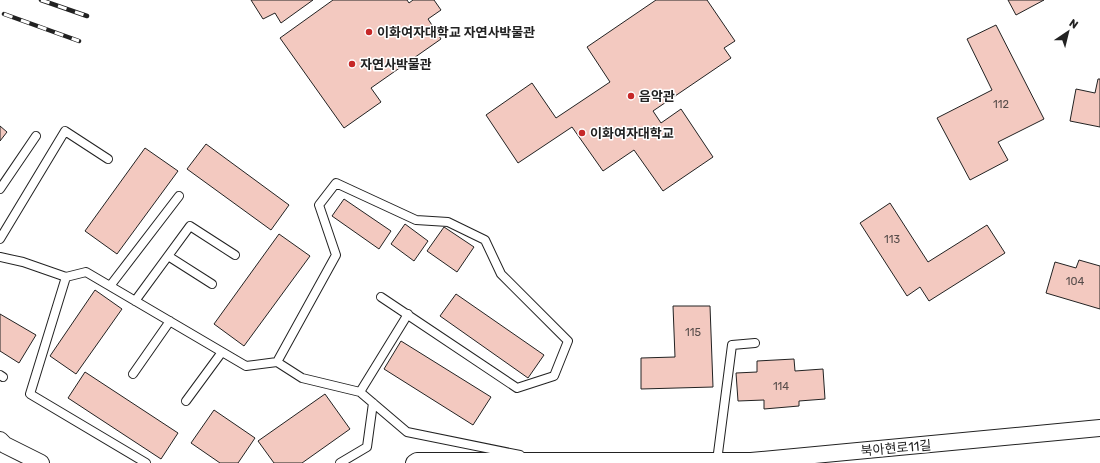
<svg xmlns="http://www.w3.org/2000/svg" width="1100" height="463" viewBox="0 0 1100 463" font-family="Rubik,'Noto Sans KR',sans-serif">
<rect width="100%" height="100%" fill="#fff"/>
<path fill="#f3c9c0" stroke="#222" d="M 251,0 L 313,0 L 281,23 L 275,13 L 263,19 Z
M 333,0 L 407,0 L 409,3 L 413,0 L 434,0 L 441,10 L 428,19 L 441,39 L 371,88 L 381,102 L 344,128 L 280,38 Z
M 656,0 L 707,0 L 735,41 L 724,48 L 731,58 L 653,111 L 661,123 L 681,109 L 713,157 L 663,191 L 634,150 L 603,171 L 572,127 L 518,163 L 486,115 L 532,83 L 556,118 L 610,82 L 587,47 Z
M 1008,0 L 1044,0 L 1016,15 Z
M 996,25 L 1044,119 L 998,142 L 1008,160 L 970,180 L 937,118 L 992,90 L 967,39 Z
M 1098,79 L 1100,79 L 1100,127 L 1070,121 L 1076,89 L 1095,93 Z
M 0,126 L 7,132 L 0,141 Z
M 206,144 L 289,205 L 271,230 L 187,169 Z
M 145,148 L 178,171 L 117,254 L 85,231 Z
M 344,199 L 391,231 L 379,249 L 332,216 Z
M 890,203 L 928,262 L 987,225 L 1005,253 L 929,301 L 920,287 L 907,296 L 860,223 Z
M 405,224 L 428,241 L 414,261 L 391,244 Z
M 444,227 L 474,247 L 457,272 L 427,251 Z
M 279,234 L 310,256 L 244,346 L 214,324 Z
M 1079,260 L 1100,266 L 1100,309 L 1046,293 L 1055,262 L 1076,268 Z
M 95,290 L 122,309 L 76,374 L 50,356 Z
M 456,294 L 544,355 L 528,378 L 440,316 Z
M 673,306 L 710,306 L 713,387 L 641,389 L 641,358 L 675,357 Z
M 0,314 L 36,335 L 19,363 L 0,351 Z
M 401,341 L 491,397 L 473,425 L 384,369 Z
M 794,359 L 795,371 L 823,369 L 825,399 L 799,401 L 799,406 L 764,409 L 764,400 L 738,401 L 736,373 L 757,372 L 757,361 Z
M 85,372 L 178,433 L 161,459 L 68,398 Z
M 325,394 L 350,429 L 302,463 L 274,463 L 258,441 Z
M 214,410 L 255,438 L 238,463 L 220,463 L 191,443 Z"/>
<g fill="none" stroke-linecap="round" stroke-linejoin="round">
<defs>
<path id="service" d="M 0,189 L 36,136
M 0,239 L 65,131 L 108,159
M 168,256 L 212,284
M 0,257 L 23,262 L 66,277 L 86,272 L 246,366 L 277,362 L 302,378 L 360,392 L 407,432 L 520,455
M 66,277 L 30,394 L 146,463
M 110,286 L 179,196
M 135,301 L 190,226 L 235,255
M 277,362 L 336,255 L 319,205 L 336,183 L 416,220 L 448,222 L 485,240 L 501,274 L 568,341 L 554,376 L 517,388 L 381,297
M 133,374 L 170,321
M 0,375 L 3,377
M 360,392 L 408,314
M 186,401 L 222,352
M 717,461 L 732,345 L 755,343
M 340,463 L 367,447 L 373,403"/>
<path id="minor" d="M 0,440 L 5,445 L 41,463
M 414,463 L 417,461 L 751,461 L 1100,428"/>
</defs>
<use href="#service" stroke="#222" stroke-width="10"/>
<use href="#minor" stroke="#222" stroke-width="18"/>
<use href="#service" stroke="#fff" stroke-width="8"/>
<use href="#minor" stroke="#fff" stroke-width="16"/>
<defs>
<path id="rail" d="M 41,0 L 87,16
M 4,14 L 79,41"/>
</defs>
<use href="#rail" stroke="#222" stroke-width="4.5"/>
<use href="#rail" stroke="#fff" stroke-width="3" stroke-dasharray="9" stroke-linecap="butt"/>
</g>
<g fill="#c62828" stroke="#fff" stroke-width="1.5">
<circle cx="369" cy="32" r="4"/>
<circle cx="352" cy="64" r="4"/>
<circle cx="631" cy="96" r="4"/>
<circle cx="582" cy="133" r="4"/>
</g>
<g text-anchor="middle" dominant-baseline="central" stroke-width="3" stroke-linejoin="round" paint-order="stroke">
<g font-size="11" fill="#564c4a">
<text x="1001" y="104">112</text>
<text x="892" y="239">113</text>
<text x="1075" y="281">104</text>
<text x="693" y="332">115</text>
<text x="781" y="386">114</text>
</g>
<g font-size="13" font-weight="bold" fill="#222" stroke="#fff" text-anchor="start">
<text x="377" y="32">이화여자대학교 자연사박물관</text>
<text x="360" y="64">자연사박물관</text>
<text x="639" y="96">음악관</text>
<text x="590" y="133">이화여자대학교</text>
</g>
<g font-size="13" fill="#222" stroke="#fff">
<text transform="translate(896 448) rotate(-5)">북아현로11길</text>
</g>
</g>
<g transform="translate(1068 32) rotate(35)" stroke="#ffffff" stroke-width="3" paint-order="stroke">
<path d="M0-3L7 15L0 10L-7 15Z" fill="#222222"/>
<text y="-6" font-size="11" font-weight="bold" text-anchor="middle" fill="#222222">N</text>
</g>
</svg>
